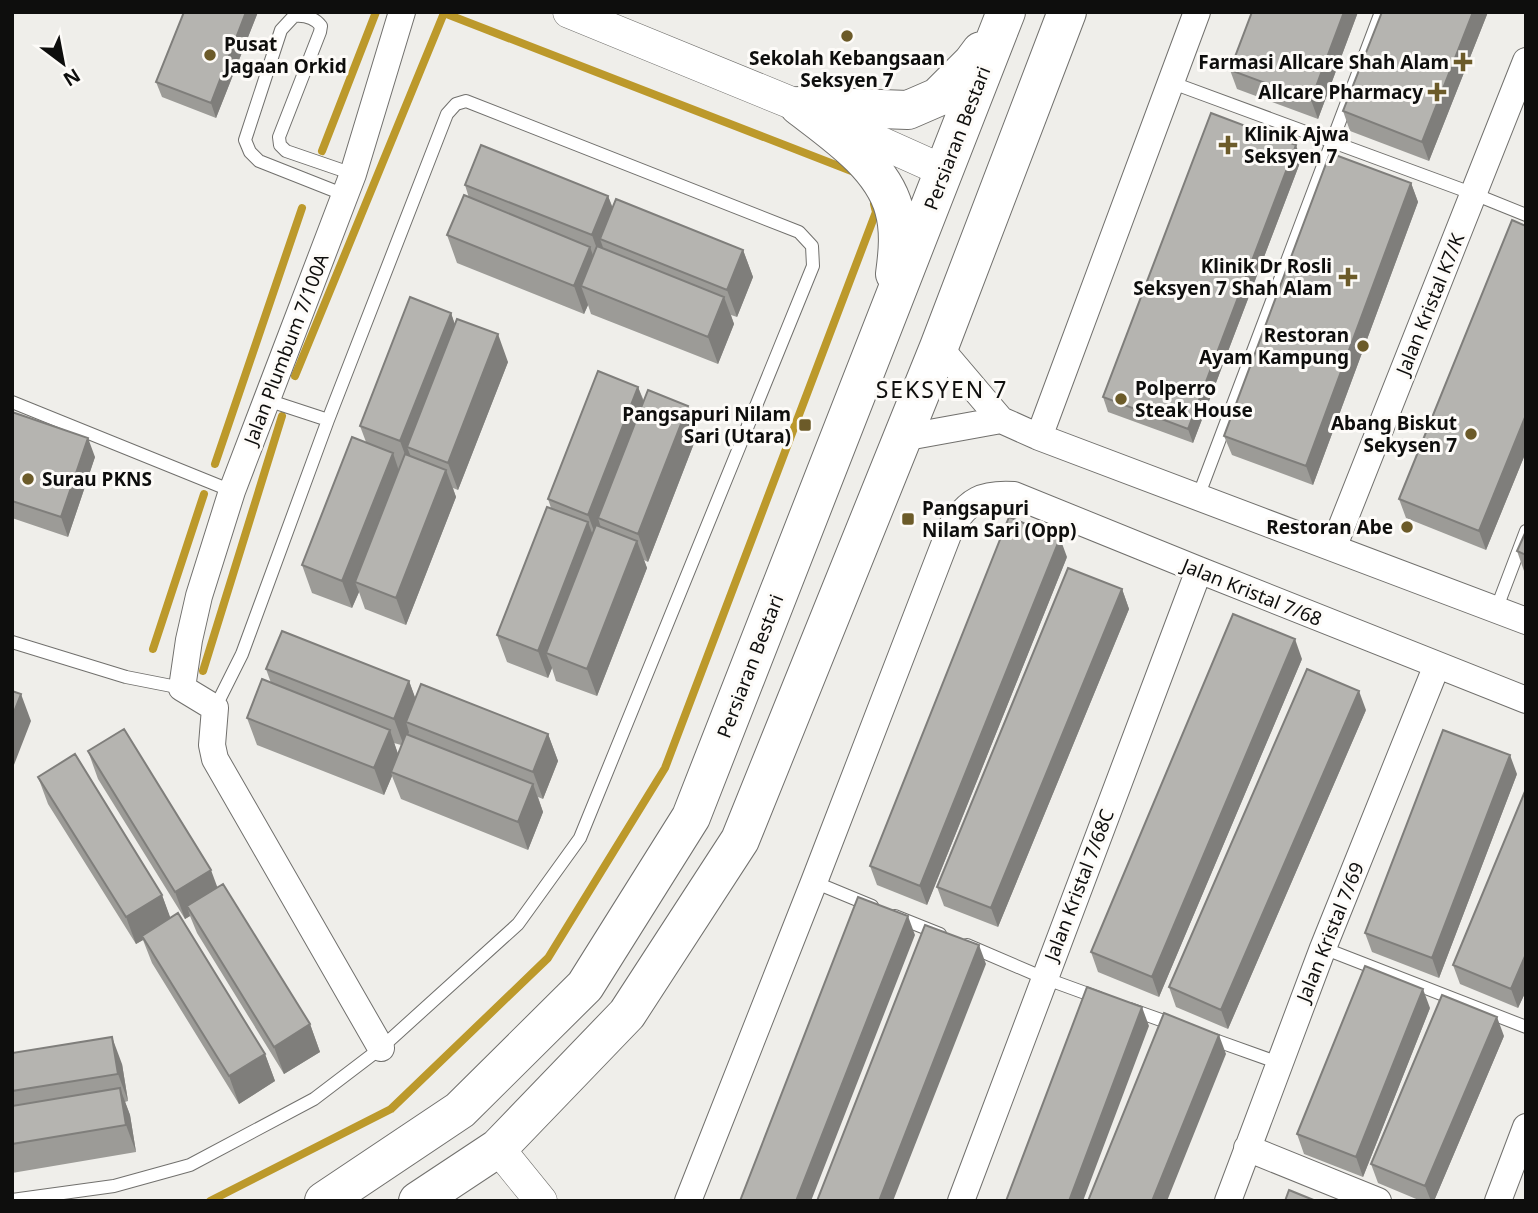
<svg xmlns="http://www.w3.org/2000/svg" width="1538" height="1213" viewBox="0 0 1538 1213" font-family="'Noto Sans',sans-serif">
<rect width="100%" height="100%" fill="#efeeea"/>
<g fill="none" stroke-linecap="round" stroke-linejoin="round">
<path stroke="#bc992b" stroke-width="8" d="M 322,151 L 376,12
M 295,376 L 444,13 L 854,172
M 215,464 L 302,208
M 153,649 L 204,494
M 203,671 L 282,416
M 210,1201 L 391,1109 L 548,958 L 665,768 L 876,212 L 874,204"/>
<defs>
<path id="service" d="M 1170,82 L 1474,194 L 1526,215
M 345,195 L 259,161 L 250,152 L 245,140 L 281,30 L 294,16 C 304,15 314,17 321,26 L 320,32 L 279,137 L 280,145 L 286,151 L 353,174
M 267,400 L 328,420
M 12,402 L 232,491
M 1198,497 L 1381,12
M 1496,610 L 1526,531
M 12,642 L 126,677 L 182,688
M 814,882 L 872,906
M 895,916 L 940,934
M 967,945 L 1044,978 L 1099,998
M 1323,948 L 1526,1027
M 1130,1009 L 1175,1025
M 1209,1038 L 1279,1063
M 12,1200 L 114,1186 L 190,1165 L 314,1099 L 381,1048 L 518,924 L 580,838 L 813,266 L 812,246 L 799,232 L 466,101 L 456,104 L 447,114 L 328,420 L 242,654 L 215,708"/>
<path id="minor" d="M 939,347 L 1001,420 L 1039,437 L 1526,621
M 1039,437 L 1197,12
M 902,438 L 1001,420
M 1333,548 L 1526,61
M 381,1048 L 215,759 L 212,745 L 215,708 L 182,688 L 189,640 L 199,596 L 232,491 L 353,174 L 402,12
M 1247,1148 L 1378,1201
M 688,1201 L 814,882 L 951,527 C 969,500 982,493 1014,495 L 1199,570 L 1526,700
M 961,1201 L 1199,570
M 1228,1201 L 1323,948 L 1437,665
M 1498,1201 L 1526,1127"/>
<path id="tertiary" d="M 569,12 L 799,106 L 944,171
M 498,1148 L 541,1201"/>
<path id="primary" d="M 799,106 L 908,110 L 938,97 L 972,63 L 981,51
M 799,106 C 834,133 882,165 894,209 C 900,230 898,252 895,274
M 324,1201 L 460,1110 L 585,986 L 691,817 L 1006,12
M 418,1201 L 498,1148 L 627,1014 L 740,840 L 939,347 L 1067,12"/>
</defs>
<use href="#service" stroke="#71706d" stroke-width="14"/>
<use href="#minor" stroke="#71706d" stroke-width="28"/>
<use href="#tertiary" stroke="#71706d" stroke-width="33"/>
<use href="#primary" stroke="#71706d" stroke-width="40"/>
<use href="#service" stroke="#fff" stroke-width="12"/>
<use href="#minor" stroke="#fff" stroke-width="26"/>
<use href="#tertiary" stroke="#fff" stroke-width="32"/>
<use href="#primary" stroke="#fff" stroke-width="38"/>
</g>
<path fill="#9c9b97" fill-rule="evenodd" d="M 184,12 L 258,12 L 216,118 L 162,97 L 156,82 Z
M 1358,12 L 1318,119 L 1237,89 L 1230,70 Z
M 1382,12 L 1488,12 L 1429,161 L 1350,131 L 1343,111 Z
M 1301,160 L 1193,443 L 1108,412 L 1103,397 Z
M 1411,183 L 1418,202 L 1313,485 L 1232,455 L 1224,436 Z
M 465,185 L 608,196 L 613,208 L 743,250 L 753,277 L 737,317 L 731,315 L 734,324 L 718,364 L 591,314 L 588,305 L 584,314 L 457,263 L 447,235 L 469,198 Z
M 1526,226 L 1526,452 L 1486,550 L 1406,518 L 1399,499 Z
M 451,313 L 455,325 L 508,362 L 458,490 L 453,488 L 456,497 L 406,625 L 365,609 L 359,592 L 352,608 L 312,593 L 302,565 L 366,442 L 360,426 Z
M 638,387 L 644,401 L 698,433 L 648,562 L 644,560 L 647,568 L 597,696 L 556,681 L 552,668 L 548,678 L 507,662 L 497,635 L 551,508 L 548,499 Z
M 12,412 L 95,457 L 68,537 L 12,518 Z
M 1526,531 L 1526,571 L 1524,571 L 1517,551 Z
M 1067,557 L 927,905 L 877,885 L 870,866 Z
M 1122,589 L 1129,609 L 998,927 L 944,906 L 937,887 Z
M 1302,659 L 1159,997 L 1098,972 L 1091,952 Z
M 266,669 L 409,681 L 415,698 L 548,734 L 558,761 L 543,799 L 538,797 L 543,812 L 528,850 L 401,799 L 392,776 L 384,795 L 257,745 L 247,718 L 271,683 ZM 394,743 L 401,745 L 398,754 Z
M 1366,710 L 1228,1029 L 1176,1007 L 1169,987 Z
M 88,751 L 217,887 L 310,1024 L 320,1052 L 284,1074 L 197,933 L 190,916 L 185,919 L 98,779 Z
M 1517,774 L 1439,978 L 1372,952 L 1365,933 Z
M 38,777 L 162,895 L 170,918 L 265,1054 L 275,1081 L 239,1104 L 152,963 L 143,940 L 136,944 L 48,804 Z
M 1526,789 L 1526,991 L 1518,1008 L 1460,984 L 1453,965 Z
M 1430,1008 L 1363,1177 L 1304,1154 L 1297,1134 Z
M 1504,1036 L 1434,1201 L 1421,1201 L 1378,1183 L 1371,1164 Z
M 12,1053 L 122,1064 L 128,1101 L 125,1102 L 130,1115 L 136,1152 L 12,1173 Z"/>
<path fill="#7f7e7b" d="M 246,12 L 258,12 L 216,118 L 211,103 Z
M 1344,12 L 1358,12 L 1318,119 L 1311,100 Z
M 1473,12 L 1488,12 L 1429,161 L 1422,142 Z
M 1296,145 L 1301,160 L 1193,443 L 1188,429 Z
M 1411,183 L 1418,202 L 1313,485 L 1306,466 Z
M 608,196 L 618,223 L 600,239 L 605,253 L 602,263 L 592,235 Z
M 590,247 L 600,274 L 581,286 L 588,305 L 584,314 L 574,286 Z
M 743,250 L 753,277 L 737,317 L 727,290 Z
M 724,297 L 734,324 L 718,364 L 708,337 Z
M 451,313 L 460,340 L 407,447 L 413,462 L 410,468 L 400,441 Z
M 498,334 L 508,362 L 458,490 L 448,463 Z
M 638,387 L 648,414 L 598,518 L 602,531 L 598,542 L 588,515 Z
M 688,406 L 698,433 L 648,562 L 638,534 Z
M 1526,415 L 1526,452 L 1486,550 L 1479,531 Z
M 88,438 L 95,457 L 68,537 L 61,517 Z
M 393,453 L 402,480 L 355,582 L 359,592 L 352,608 L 342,581 Z
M 446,470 L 456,497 L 406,625 L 396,598 Z
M 588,522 L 598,549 L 546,653 L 552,668 L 548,678 L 538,651 Z
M 1060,538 L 1067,557 L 927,905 L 920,886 Z
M 637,541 L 647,568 L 597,696 L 587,669 Z
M 1122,589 L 1129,609 L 998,927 L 991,908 Z
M 1295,639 L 1302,659 L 1159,997 L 1152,977 Z
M 409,681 L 419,708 L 406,722 L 409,732 L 404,746 L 394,719 Z
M 1359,691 L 1366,710 L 1228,1029 L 1221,1010 Z
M 21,694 L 31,721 L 12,770 L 12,717 Z
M 390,730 L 399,757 L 391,772 L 392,776 L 384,795 L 374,768 Z
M 548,734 L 558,761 L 543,799 L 533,772 Z
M 1510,755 L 1517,774 L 1439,978 L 1432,958 Z
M 533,784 L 543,812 L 528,850 L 518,822 Z
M 211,870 L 221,897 L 187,906 L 190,916 L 185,919 L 175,892 Z
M 162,895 L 172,922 L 142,936 L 143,940 L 136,944 L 126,917 Z
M 908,916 L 915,935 L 811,1201 L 796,1201 Z
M 979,945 L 986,964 L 893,1201 L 879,1201 Z
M 1526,954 L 1526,991 L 1518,1008 L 1511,989 Z
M 1423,989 L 1430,1008 L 1363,1177 L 1356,1157 Z
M 1142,1007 L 1149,1026 L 1083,1201 L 1069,1201 Z
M 1497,1017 L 1504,1036 L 1434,1201 L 1431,1201 L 1425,1186 Z
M 310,1024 L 320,1052 L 284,1074 L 274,1047 Z
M 1219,1035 L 1226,1054 L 1167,1201 L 1152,1201 Z
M 112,1037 L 122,1064 L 128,1101 L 118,1074 Z
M 265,1054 L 275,1081 L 239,1104 L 229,1076 Z
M 120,1088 L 130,1115 L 136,1152 L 126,1125 Z"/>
<path fill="#b5b4b0" stroke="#7f7e7b" stroke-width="2" d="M 184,12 L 246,12 L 211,103 L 156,82 Z
M 1252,12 L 1344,12 L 1311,100 L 1230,70 Z
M 1382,12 L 1473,12 L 1422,142 L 1343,111 Z
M 1211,113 L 1296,145 L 1188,429 L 1103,397 Z
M 481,145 L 608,196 L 592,235 L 465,185 Z
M 1330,153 L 1411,183 L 1306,466 L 1224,436 Z
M 464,195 L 590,247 L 574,286 L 447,235 Z
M 616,199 L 743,250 L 727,290 L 600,239 Z
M 1512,220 L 1526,226 L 1526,415 L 1479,531 L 1399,499 Z
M 597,246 L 724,297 L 708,337 L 581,286 Z
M 410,297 L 451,313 L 400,441 L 360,426 Z
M 457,319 L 498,334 L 448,463 L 407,447 Z
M 598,371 L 638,387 L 588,515 L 548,499 Z
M 648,390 L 688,406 L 638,534 L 598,518 Z
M 12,412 L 88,438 L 61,517 L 12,501 Z
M 352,437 L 393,453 L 342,581 L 302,565 Z
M 405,454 L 446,470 L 396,598 L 355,582 Z
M 547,507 L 588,522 L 538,651 L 497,635 Z
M 1009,517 L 1060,538 L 920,886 L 870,866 Z
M 596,525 L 637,541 L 587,669 L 546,653 Z
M 1526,531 L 1526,555 L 1517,551 Z
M 1068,568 L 1122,589 L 991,908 L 937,887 Z
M 1233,614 L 1295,639 L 1152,977 L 1091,952 Z
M 282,631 L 409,681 L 394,719 L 266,669 Z
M 1307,669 L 1359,691 L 1221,1010 L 1169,987 Z
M 262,679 L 390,730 L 374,768 L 247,718 Z
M 421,684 L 548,734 L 533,772 L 406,722 Z
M 12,691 L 21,694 L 12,717 Z
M 124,729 L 211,870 L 175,892 L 88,751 Z
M 1443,730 L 1510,755 L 1432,958 L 1365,933 Z
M 406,734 L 533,784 L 518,822 L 391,772 Z
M 75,754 L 162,895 L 126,917 L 38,777 Z
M 1526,789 L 1526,954 L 1511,989 L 1453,965 Z
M 223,884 L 310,1024 L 274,1047 L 187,906 Z
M 858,897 L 908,916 L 796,1201 L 740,1201 Z
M 178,913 L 265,1054 L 229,1076 L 142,936 Z
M 925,925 L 979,945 L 879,1201 L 817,1201 Z
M 1365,966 L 1423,989 L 1356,1157 L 1297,1134 Z
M 1087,987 L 1142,1007 L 1069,1201 L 1006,1201 Z
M 1442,995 L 1497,1017 L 1425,1186 L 1371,1164 Z
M 1164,1013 L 1219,1035 L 1152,1201 L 1088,1201 Z
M 112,1037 L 118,1074 L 12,1091 L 12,1053 Z
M 120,1088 L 126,1125 L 12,1144 L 12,1106 Z
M 1289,1190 L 1316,1201 L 1285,1201 Z"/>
<g fill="#6c5b29" stroke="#fdfbf8" stroke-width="2.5">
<circle cx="847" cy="36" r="7"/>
<circle cx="210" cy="55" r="7"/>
<path d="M1459.5 51.5h7v7h7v7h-7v7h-7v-7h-7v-7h7z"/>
<path d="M1433.5 81.5h7v7h7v7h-7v7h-7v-7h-7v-7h7z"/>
<path d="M1224.5 134.5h7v7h7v7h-7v7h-7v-7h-7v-7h7z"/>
<path d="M1344.5 266.5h7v7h7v7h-7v7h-7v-7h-7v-7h7z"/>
<circle cx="1363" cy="346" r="7"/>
<circle cx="1121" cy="399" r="7"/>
<rect x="798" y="418" width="14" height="14" rx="3.5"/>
<circle cx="1471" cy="434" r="7"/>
<circle cx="28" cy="479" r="7"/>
<rect x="901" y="512" width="14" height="14" rx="3.5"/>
<circle cx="1407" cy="527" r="7"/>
</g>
<g text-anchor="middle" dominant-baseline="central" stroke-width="6" stroke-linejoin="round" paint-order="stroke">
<g font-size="19" font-weight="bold" fill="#0e0e0d" stroke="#fdfbf8" text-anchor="end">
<text x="224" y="44" text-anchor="start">Pusat<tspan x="224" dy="22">Jagaan Orkid</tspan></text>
<text x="847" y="58" text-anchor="middle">Sekolah Kebangsaan<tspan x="847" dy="22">Seksyen 7</tspan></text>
<text x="1449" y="62">Farmasi Allcare Shah Alam</text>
<text x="1423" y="92">Allcare Pharmacy</text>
<text x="1244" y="134" text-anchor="start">Klinik Ajwa<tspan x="1244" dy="22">Seksyen 7</tspan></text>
<text x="1332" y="266">Klinik Dr Rosli<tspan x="1332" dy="22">Seksyen 7 Shah Alam</tspan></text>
<text x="1349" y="335">Restoran<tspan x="1349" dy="22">Ayam Kampung</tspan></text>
<text x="1135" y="388" text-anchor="start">Polperro<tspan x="1135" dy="22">Steak House</tspan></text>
<text x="791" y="414">Pangsapuri Nilam<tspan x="791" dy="22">Sari (Utara)</tspan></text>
<text x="1457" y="423">Abang Biskut<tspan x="1457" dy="22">Sekysen 7</tspan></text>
<text x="42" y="479" text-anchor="start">Surau PKNS</text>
<text x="922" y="508" text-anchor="start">Pangsapuri<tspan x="922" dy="22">Nilam Sari (Opp)</tspan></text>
<text x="1393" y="527">Restoran Abe</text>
</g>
<g font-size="19" fill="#0e0e0d" stroke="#fdfbf8">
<text transform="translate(957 138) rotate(-69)">Persiaran Bestari</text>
<text transform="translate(1430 304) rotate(-68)">Jalan Kristal K7/K</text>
<text transform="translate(286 349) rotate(-69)">Jalan Plumbum 7/100A</text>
<text transform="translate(1252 592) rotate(22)">Jalan Kristal 7/68</text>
<text transform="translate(750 666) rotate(-69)">Persiaran Bestari</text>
<text transform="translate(1079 885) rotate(-69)">Jalan Kristal 7/68C</text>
<text transform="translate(1330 932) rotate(-68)">Jalan Kristal 7/69</text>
</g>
<g font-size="23" letter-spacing="2" fill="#0e0e0d" stroke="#fdfbf8">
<text x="942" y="389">SEKSYEN 7</text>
</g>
</g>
<rect width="1538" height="1213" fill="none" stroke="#0e0e0d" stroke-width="28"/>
<g transform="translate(63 63) rotate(148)" stroke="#fdfbf8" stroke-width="5" paint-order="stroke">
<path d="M0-5L12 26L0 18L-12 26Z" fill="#0e0e0d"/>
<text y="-10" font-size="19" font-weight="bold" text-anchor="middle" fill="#0e0e0d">N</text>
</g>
</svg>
